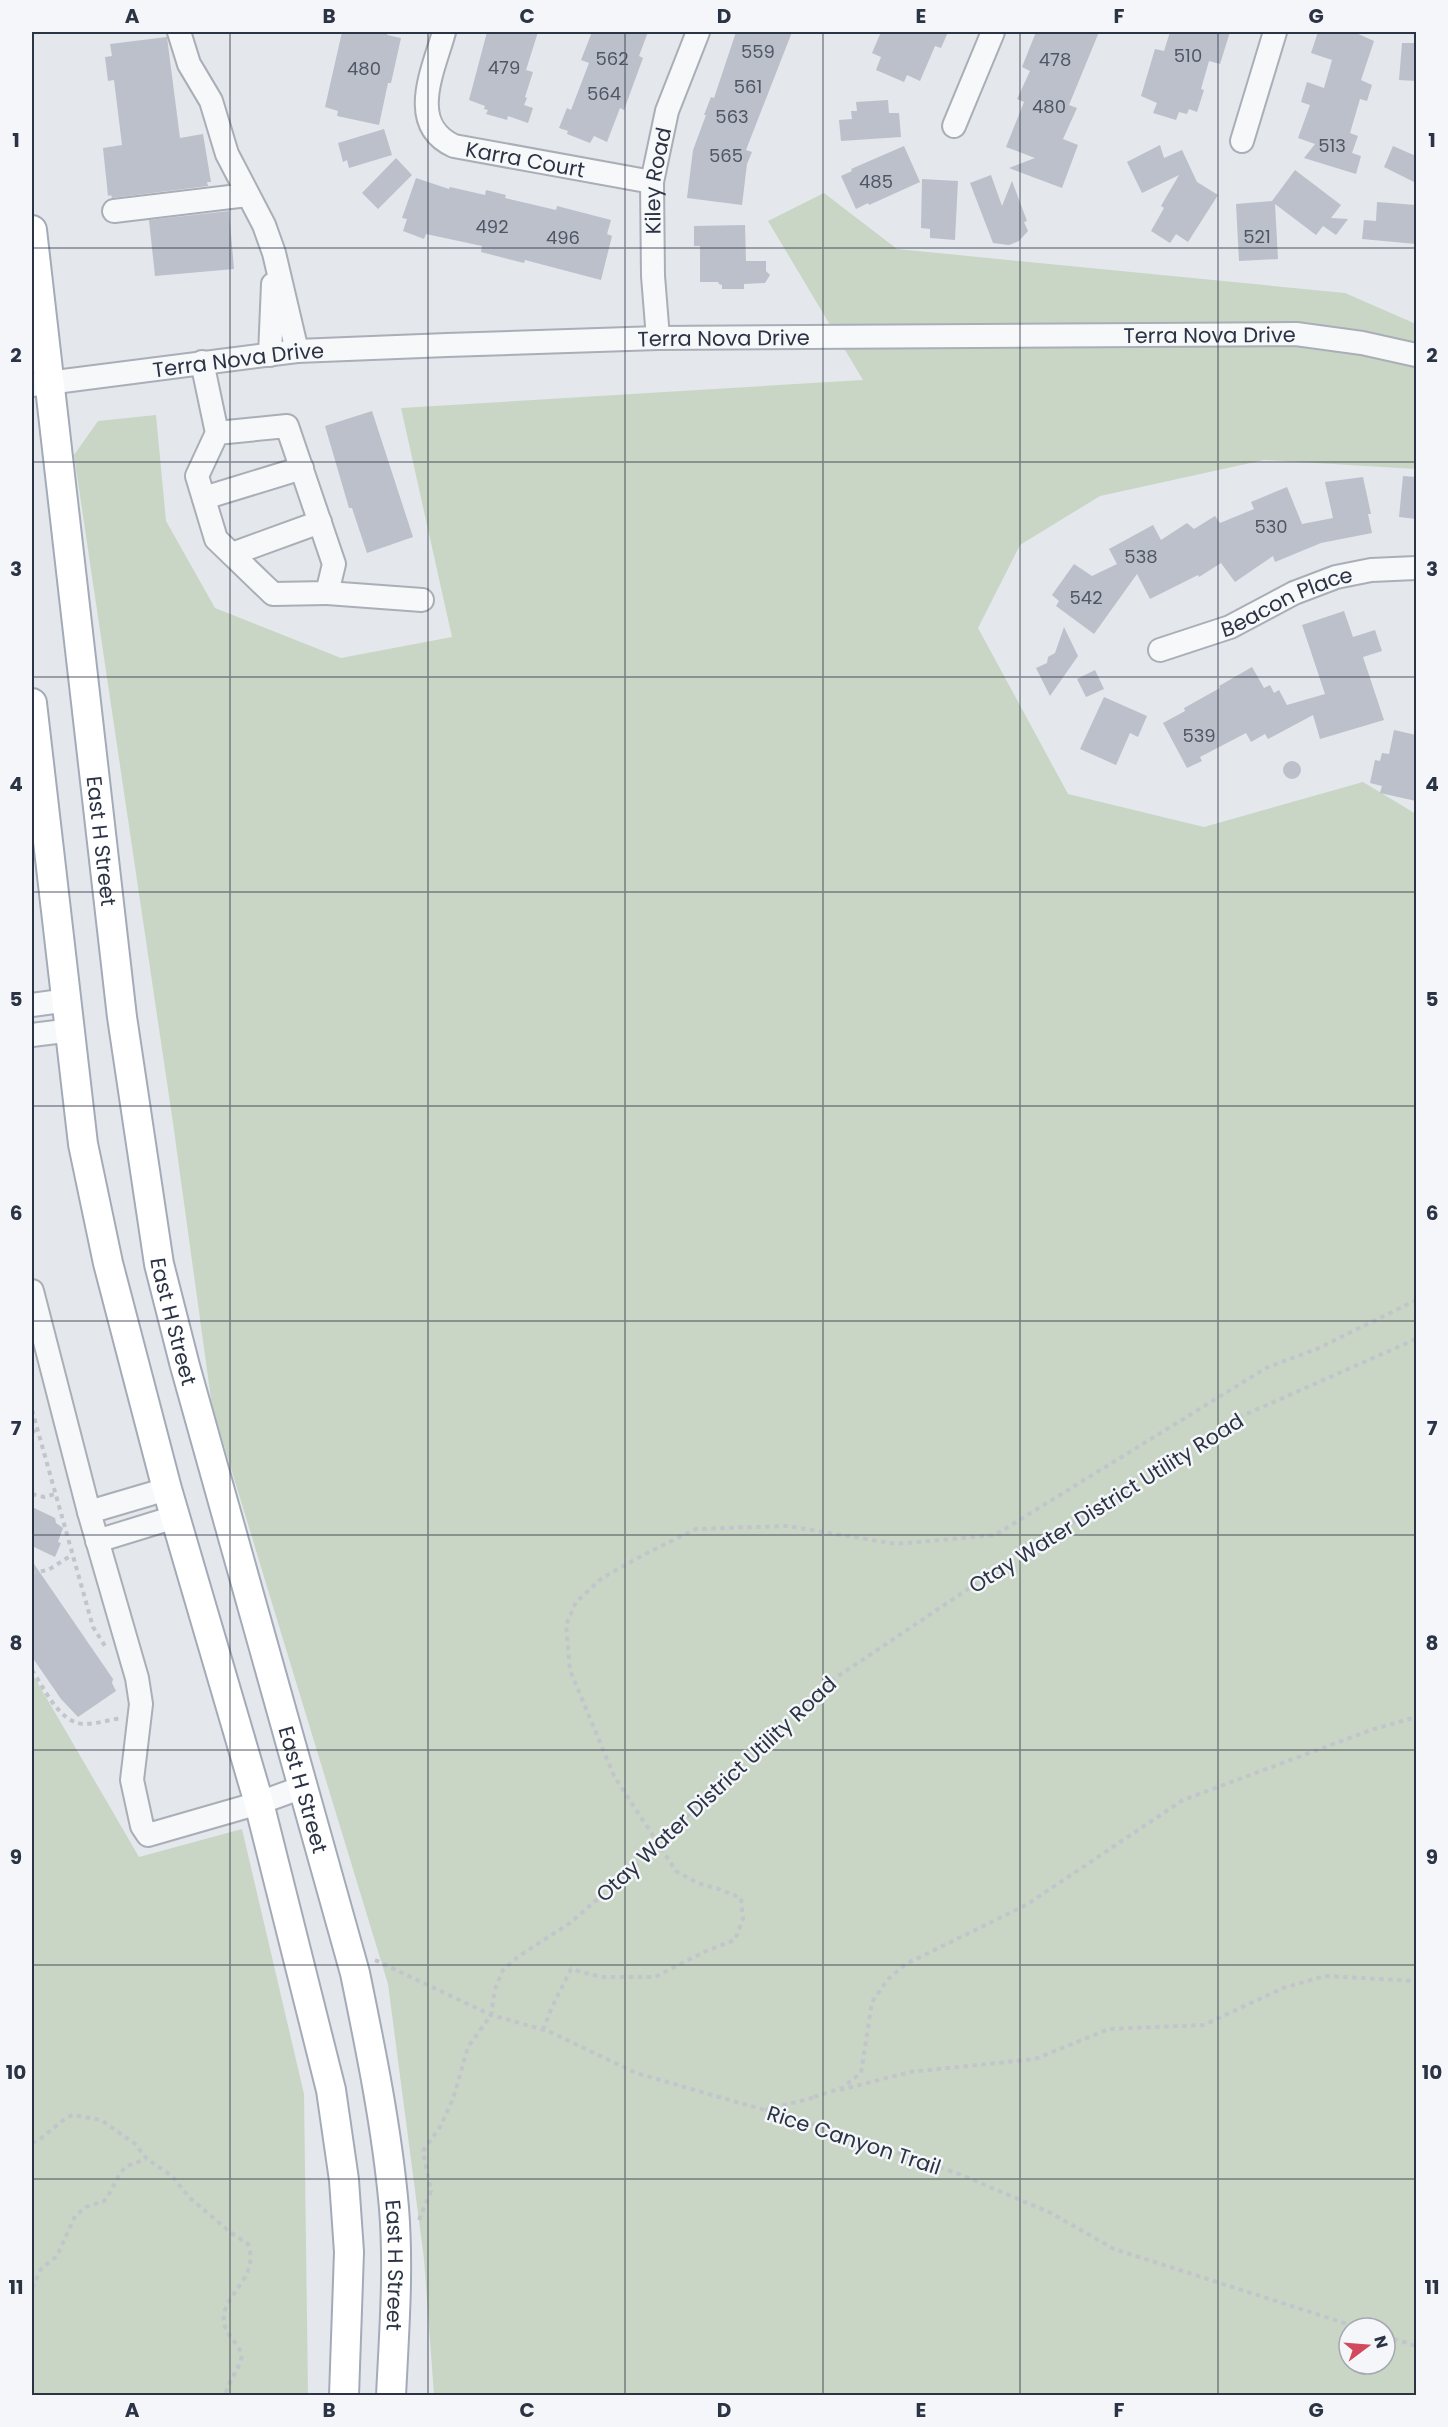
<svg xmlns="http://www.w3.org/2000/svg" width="1448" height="2427" viewBox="0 0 1448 2427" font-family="Poppins,sans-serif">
<rect width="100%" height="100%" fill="#e4e7ec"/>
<path fill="#c9d6c5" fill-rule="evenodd" d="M 824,193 L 897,249 L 1345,293 L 1416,324 L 1416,469 L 1264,460 L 1100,496 L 1020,545 L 978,628 L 1068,794 L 1204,827 L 1363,782 L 1416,814 L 1416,2395 L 434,2395 L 424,2259 L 388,1984 L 212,1406 L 173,1123 L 74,455 L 98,421 L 156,415 L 166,521 L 215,608 L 341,658 L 452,637 L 401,408 L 863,380 L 768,221 ZM 1349,2328 L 1385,2328 L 1385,2364 L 1349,2364 Z
M 32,1673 L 139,1857 L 242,1829 L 304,2094 L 308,2395 L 32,2395 Z"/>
<path fill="#bbc0ca" d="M 342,32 L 388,32 L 387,35 L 401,38 L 391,83 L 388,83 L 379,125 L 337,116 L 338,111 L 325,107 Z
M 487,32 L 538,32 L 526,70 L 533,72 L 525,97 L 527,98 L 524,105 L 533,108 L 528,123 L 508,116 L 507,120 L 486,114 L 488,110 L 484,109 L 485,106 L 469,100 Z
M 592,32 L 648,32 L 639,56 L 643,58 L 624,110 L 620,108 L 607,142 L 594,136 L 590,143 L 567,134 L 568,131 L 559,128 L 567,108 L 571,110 L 589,63 L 581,60 Z
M 736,32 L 792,32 L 746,150 L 752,152 L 747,164 L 742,205 L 687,198 L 693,150 L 706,115 L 704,115 L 711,97 L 714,98 Z
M 881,32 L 948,32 L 941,48 L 935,46 L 920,81 L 907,75 L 904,82 L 876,70 L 881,57 L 872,53 Z
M 1036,32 L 1099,32 L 1069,105 L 1077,108 L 1063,139 L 1078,145 L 1062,188 L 1009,168 L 1035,158 L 1006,147 L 1024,102 L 1017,99 L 1030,71 L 1022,67 Z
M 1170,32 L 1230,32 L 1220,64 L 1209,61 L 1201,89 L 1204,90 L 1197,112 L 1189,109 L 1187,114 L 1179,112 L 1176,120 L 1153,113 L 1157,103 L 1141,96 L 1155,49 L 1164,51 Z
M 1318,32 L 1354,32 L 1374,41 L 1361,80 L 1372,85 L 1367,101 L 1360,99 L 1350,133 L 1358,136 L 1352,153 L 1361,156 L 1356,174 L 1304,158 L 1315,144 L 1298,138 L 1310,105 L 1301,102 L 1307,82 L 1324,88 L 1332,60 L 1311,53 Z
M 167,37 L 180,138 L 203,134 L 211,182 L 207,182 L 208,186 L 112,198 L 111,195 L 108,196 L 103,148 L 122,145 L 114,80 L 108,81 L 105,57 L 112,56 L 110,44 Z
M 1402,43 L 1416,43 L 1416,81 L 1399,80 Z
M 888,100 L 889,113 L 899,113 L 901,137 L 841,141 L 839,120 L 852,119 L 851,111 L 857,111 L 856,102 Z
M 384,129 L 392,155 L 349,168 L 347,160 L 343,162 L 338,143 Z
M 1160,145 L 1164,158 L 1182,150 L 1197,182 L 1218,195 L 1188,242 L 1176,234 L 1170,243 L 1151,231 L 1164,208 L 1161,206 L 1179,175 L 1142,193 L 1127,162 Z
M 904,146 L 920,182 L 869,205 L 868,203 L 856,209 L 841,176 L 852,171 L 851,169 Z
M 1393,146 L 1416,156 L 1416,183 L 1384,167 Z
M 396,158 L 412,175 L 378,209 L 362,193 Z
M 1295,170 L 1341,205 L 1331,218 L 1348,219 L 1336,235 L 1323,226 L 1316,235 L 1275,204 L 1278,259 L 1239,261 L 1236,204 L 1272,201 Z
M 991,175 L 1002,206 L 1012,181 L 1027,221 L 1024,222 L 1028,231 L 1019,241 L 1009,245 L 993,243 L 970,183 Z
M 416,178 L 449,189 L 450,187 L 485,195 L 486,190 L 506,195 L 505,198 L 556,210 L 557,206 L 611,220 L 607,234 L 612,236 L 601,280 L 525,260 L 524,263 L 481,252 L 482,246 L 426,234 L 424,239 L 403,231 L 407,219 L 402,218 Z
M 922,179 L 958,181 L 955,240 L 930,238 L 930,229 L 921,228 Z
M 1377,202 L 1416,205 L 1416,244 L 1362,239 L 1364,220 L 1376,221 Z
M 229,211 L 234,269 L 155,276 L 149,220 Z
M 745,225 L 746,261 L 766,261 L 766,271 L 770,275 L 765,283 L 744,284 L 744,289 L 722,289 L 722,285 L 719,284 L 718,282 L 700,282 L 700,246 L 694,246 L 694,226 Z
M 372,411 L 413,537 L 367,553 L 352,508 L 349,508 L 325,426 Z
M 1403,476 L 1416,477 L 1416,519 L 1399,517 Z
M 1363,477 L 1371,514 L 1368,514 L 1372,533 L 1321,543 L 1275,562 L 1273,556 L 1235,582 L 1221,563 L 1199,577 L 1198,575 L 1150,599 L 1137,574 L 1094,634 L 1056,606 L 1059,601 L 1052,595 L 1074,564 L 1092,576 L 1117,564 L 1109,549 L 1153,525 L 1161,540 L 1187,523 L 1194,529 L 1215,516 L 1220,523 L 1254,509 L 1251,502 L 1287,487 L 1302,524 L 1333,518 L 1325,482 Z
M 1344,611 L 1353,637 L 1375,630 L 1382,651 L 1363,657 L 1384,720 L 1320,739 L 1313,715 L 1268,739 L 1265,734 L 1251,742 L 1246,733 L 1200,757 L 1202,761 L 1187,768 L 1163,723 L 1185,711 L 1184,708 L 1220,688 L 1219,686 L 1252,667 L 1264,688 L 1270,685 L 1274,693 L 1279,690 L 1287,705 L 1325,694 L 1302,625 Z
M 1064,627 L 1078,656 L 1050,696 L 1036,668 L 1047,663 L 1048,657 L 1055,653 Z
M 1095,670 L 1104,689 L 1086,697 L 1077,679 Z
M 1104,697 L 1147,716 L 1138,737 L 1130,733 L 1116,765 L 1080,749 Z
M 1394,730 L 1416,735 L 1416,801 L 1380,793 L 1382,786 L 1370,783 L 1375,760 L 1380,761 L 1382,753 L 1389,754 Z
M1283 770a9 9 0 1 1 18 0a9 9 0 1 1-18 0Z
M 32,1507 L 55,1518 L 56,1523 L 63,1528 L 58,1542 L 61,1543 L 55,1557 L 32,1546 Z
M 32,1561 L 113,1679 L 112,1683 L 116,1691 L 78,1717 L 61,1699 L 32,1657 Z"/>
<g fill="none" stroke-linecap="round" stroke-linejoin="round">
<defs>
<g id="minor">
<path d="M 179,32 L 189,64 L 211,101 L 227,154 L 264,225 L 274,253 L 297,351"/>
<path id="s1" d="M 444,32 C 434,69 406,124 454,146 L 652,182"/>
<path d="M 954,126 L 993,32"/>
<path d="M 1242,141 L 1275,32"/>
<path d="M 114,211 L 247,195"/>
<path id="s2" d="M 658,338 L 653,276 L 652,182 L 667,111 L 698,32"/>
<path d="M 270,355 L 273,284"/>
<path d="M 202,362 L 217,433 L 197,476 L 216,539 L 273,594 L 327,593 L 334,564 L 287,426 L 217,433"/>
<path id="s3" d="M 32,385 L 297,351 L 447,345 L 658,338 L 1296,334 L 1362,343 L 1416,355"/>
<path d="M 204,498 L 302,468"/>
<path d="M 232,554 L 320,522"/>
<path d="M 327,593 L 422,600"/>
<path id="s4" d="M 1160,650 L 1230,627 L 1294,593 L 1336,577 L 1371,570 L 1416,568"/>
<path d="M 32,1005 L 68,1000"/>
<path d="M 32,1035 L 72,1030"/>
<path d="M 32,1291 L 89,1512 L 137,1678 L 141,1704 L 132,1780 L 142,1826 L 148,1835 L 259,1803 L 303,1787"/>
<path d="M 89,1512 L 167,1489"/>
<path d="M 97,1541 L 175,1517"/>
</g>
<g id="major">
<path id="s5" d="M 32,230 L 122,1017 L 159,1264 L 185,1366 L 355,1973 C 371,2051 387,2129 394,2208 C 399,2270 394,2334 391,2396"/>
<path d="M 32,703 L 83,1144 L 108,1263 L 167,1489 L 259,1803 L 331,2090 L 344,2180 L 349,2252 L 344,2396"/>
</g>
</defs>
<use href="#minor" stroke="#a9aeb7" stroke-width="26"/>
<use href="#major" stroke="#a3abb8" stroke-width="32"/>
<path stroke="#c2c5cb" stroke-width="4" stroke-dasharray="4.5 4.5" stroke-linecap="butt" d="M 32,1410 L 93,1627 L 107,1649
M 32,1433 L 36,1429
M 32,1494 L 44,1497 L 55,1494
M 32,1573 L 48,1570 L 72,1555
M 32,1670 C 44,1688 59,1722 83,1724 C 96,1724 109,1720 121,1718
M 375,1960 L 491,2015 L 548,2031 L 636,2073 L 813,2124 L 959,2174 L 1051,2213 L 1114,2249 L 1360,2328
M 543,2030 L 552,2007 L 571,1969 L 601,1977 L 655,1977 L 706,1951 L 735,1940 L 743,1919 L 741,1898 L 719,1889 L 697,1883 L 676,1871 L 614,1776 L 570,1670 L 566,1625 L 576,1602 L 602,1578 L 645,1554 L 696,1529 L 787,1526 L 896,1544 L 995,1535 L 1266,1368 L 1319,1348 L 1416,1300
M 840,2090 L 910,2072 L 1035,2059 L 1109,2029 L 1204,2025 L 1283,1988 L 1325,1976 L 1416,1981
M 814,2097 L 842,2088 L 861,2073 L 872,2002 L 888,1979 L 906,1964 L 1026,1905 L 1183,1800 L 1371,1730 L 1416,1717
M 765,2110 L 816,2097
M 32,2143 L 39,2140 L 67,2117 L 74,2115 L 101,2120 L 134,2143 L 147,2159 L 172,2176 L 190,2198 L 230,2232 L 248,2244 C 261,2279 220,2295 224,2322 C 225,2334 238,2343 242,2355 C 239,2371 228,2381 225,2396
M 419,2220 L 431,2191 L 423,2151 L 440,2127 L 453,2099 L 468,2047 L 491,2015 L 495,1989 L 503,1970 L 519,1956 L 570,1923 L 641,1861 L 822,1687 L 1035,1544 L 1140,1485 L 1233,1420 L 1416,1339
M 32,2288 L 41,2269 L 57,2256 L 75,2216 L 86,2207 L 104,2201 L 108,2196 L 120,2173 L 127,2166 L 146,2159
M 1385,2336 L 1416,2346"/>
<use href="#minor" stroke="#f7f8fa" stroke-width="22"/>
<use href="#major" stroke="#fff" stroke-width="28"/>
</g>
<path fill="none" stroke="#2b3445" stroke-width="1.5" stroke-opacity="0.55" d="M 230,32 L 230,2396M 428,32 L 428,2396M 625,32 L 625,2396M 823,32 L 823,2396M 1020,32 L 1020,2396M 1218,32 L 1218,2396M 32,248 L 1416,248M 32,462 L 1416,462M 32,677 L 1416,677M 32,892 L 1416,892M 32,1106 L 1416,1106M 32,1321 L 1416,1321M 32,1535 L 1416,1535M 32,1750 L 1416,1750M 32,1965 L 1416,1965M 32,2179 L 1416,2179"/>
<g text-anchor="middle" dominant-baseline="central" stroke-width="5" stroke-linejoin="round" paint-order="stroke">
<g font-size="18" fill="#4f5766">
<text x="758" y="51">559</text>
<text x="1188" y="55">510</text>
<text x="612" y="58">562</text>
<text x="1055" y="59">478</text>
<text x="504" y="67">479</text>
<text x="364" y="68">480</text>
<text x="748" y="86">561</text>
<text x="604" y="93">564</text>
<text x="1049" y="106">480</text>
<text x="732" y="116">563</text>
<text x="1332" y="145">513</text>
<text x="726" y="155">565</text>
<text x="876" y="181">485</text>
<text x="492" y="226">492</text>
<text x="1257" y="236">521</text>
<text x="563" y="237">496</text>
<text x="1271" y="526">530</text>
<text x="1141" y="556">538</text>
<text x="1086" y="597">542</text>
<text x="1199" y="735">539</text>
</g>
<g font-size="21" fill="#2b3445" stroke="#f4f6f9">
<text stroke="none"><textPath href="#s1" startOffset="200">Karra Court</textPath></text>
<text stroke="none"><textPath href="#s2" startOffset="158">Kiley Road</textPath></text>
<text stroke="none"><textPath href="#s3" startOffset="1180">Terra Nova Drive</textPath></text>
<text stroke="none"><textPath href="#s3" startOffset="694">Terra Nova Drive</textPath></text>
<text stroke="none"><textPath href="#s3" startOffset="208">Terra Nova Drive</textPath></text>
<text stroke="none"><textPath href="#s4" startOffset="136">Beacon Place</textPath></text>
<text stroke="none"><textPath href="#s5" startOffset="615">East H Street</textPath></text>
<text stroke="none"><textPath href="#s5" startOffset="1101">East H Street</textPath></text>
<text transform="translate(1106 1503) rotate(-32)">Otay Water District Utility Road</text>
<text transform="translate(716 1789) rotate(-43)">Otay Water District Utility Road</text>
<text stroke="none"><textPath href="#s5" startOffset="1587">East H Street</textPath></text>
<text transform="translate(854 2140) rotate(18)">Rice Canyon Trail</text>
<text stroke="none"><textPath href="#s5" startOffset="2073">East H Street</textPath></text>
</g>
</g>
<rect width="1448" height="2427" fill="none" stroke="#f4f6f9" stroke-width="66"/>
<g transform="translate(1367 2346) rotate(74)"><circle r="28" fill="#f4f6f9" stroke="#a4a8b1" stroke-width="1.5"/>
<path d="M0-4.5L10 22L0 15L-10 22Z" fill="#d1495b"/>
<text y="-9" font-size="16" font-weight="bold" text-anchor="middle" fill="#2b3445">N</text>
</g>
<rect x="33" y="33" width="1382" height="2361" fill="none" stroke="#2b3445" stroke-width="2"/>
<g font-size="20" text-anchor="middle" font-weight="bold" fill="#2b3445">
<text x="132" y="23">A</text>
<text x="329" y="23">B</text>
<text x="527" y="23">C</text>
<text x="724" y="23">D</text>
<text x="921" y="23">E</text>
<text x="1119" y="23">F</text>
<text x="1316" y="23">G</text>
<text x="16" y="147">1</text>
<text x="1432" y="147">1</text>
<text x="16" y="362">2</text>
<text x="1432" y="362">2</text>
<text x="16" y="576">3</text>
<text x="1432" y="576">3</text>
<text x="16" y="791">4</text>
<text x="1432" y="791">4</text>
<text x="16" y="1006">5</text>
<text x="1432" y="1006">5</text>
<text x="16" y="1220">6</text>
<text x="1432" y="1220">6</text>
<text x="16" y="1435">7</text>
<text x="1432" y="1435">7</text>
<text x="16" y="1650">8</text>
<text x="1432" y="1650">8</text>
<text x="16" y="1864">9</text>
<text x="1432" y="1864">9</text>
<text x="16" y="2079">10</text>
<text x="1432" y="2079">10</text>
<text x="16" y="2294">11</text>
<text x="1432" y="2294">11</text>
<text x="132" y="2417">A</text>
<text x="329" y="2417">B</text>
<text x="527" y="2417">C</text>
<text x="724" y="2417">D</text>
<text x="921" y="2417">E</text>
<text x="1119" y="2417">F</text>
<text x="1316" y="2417">G</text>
</g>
</svg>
